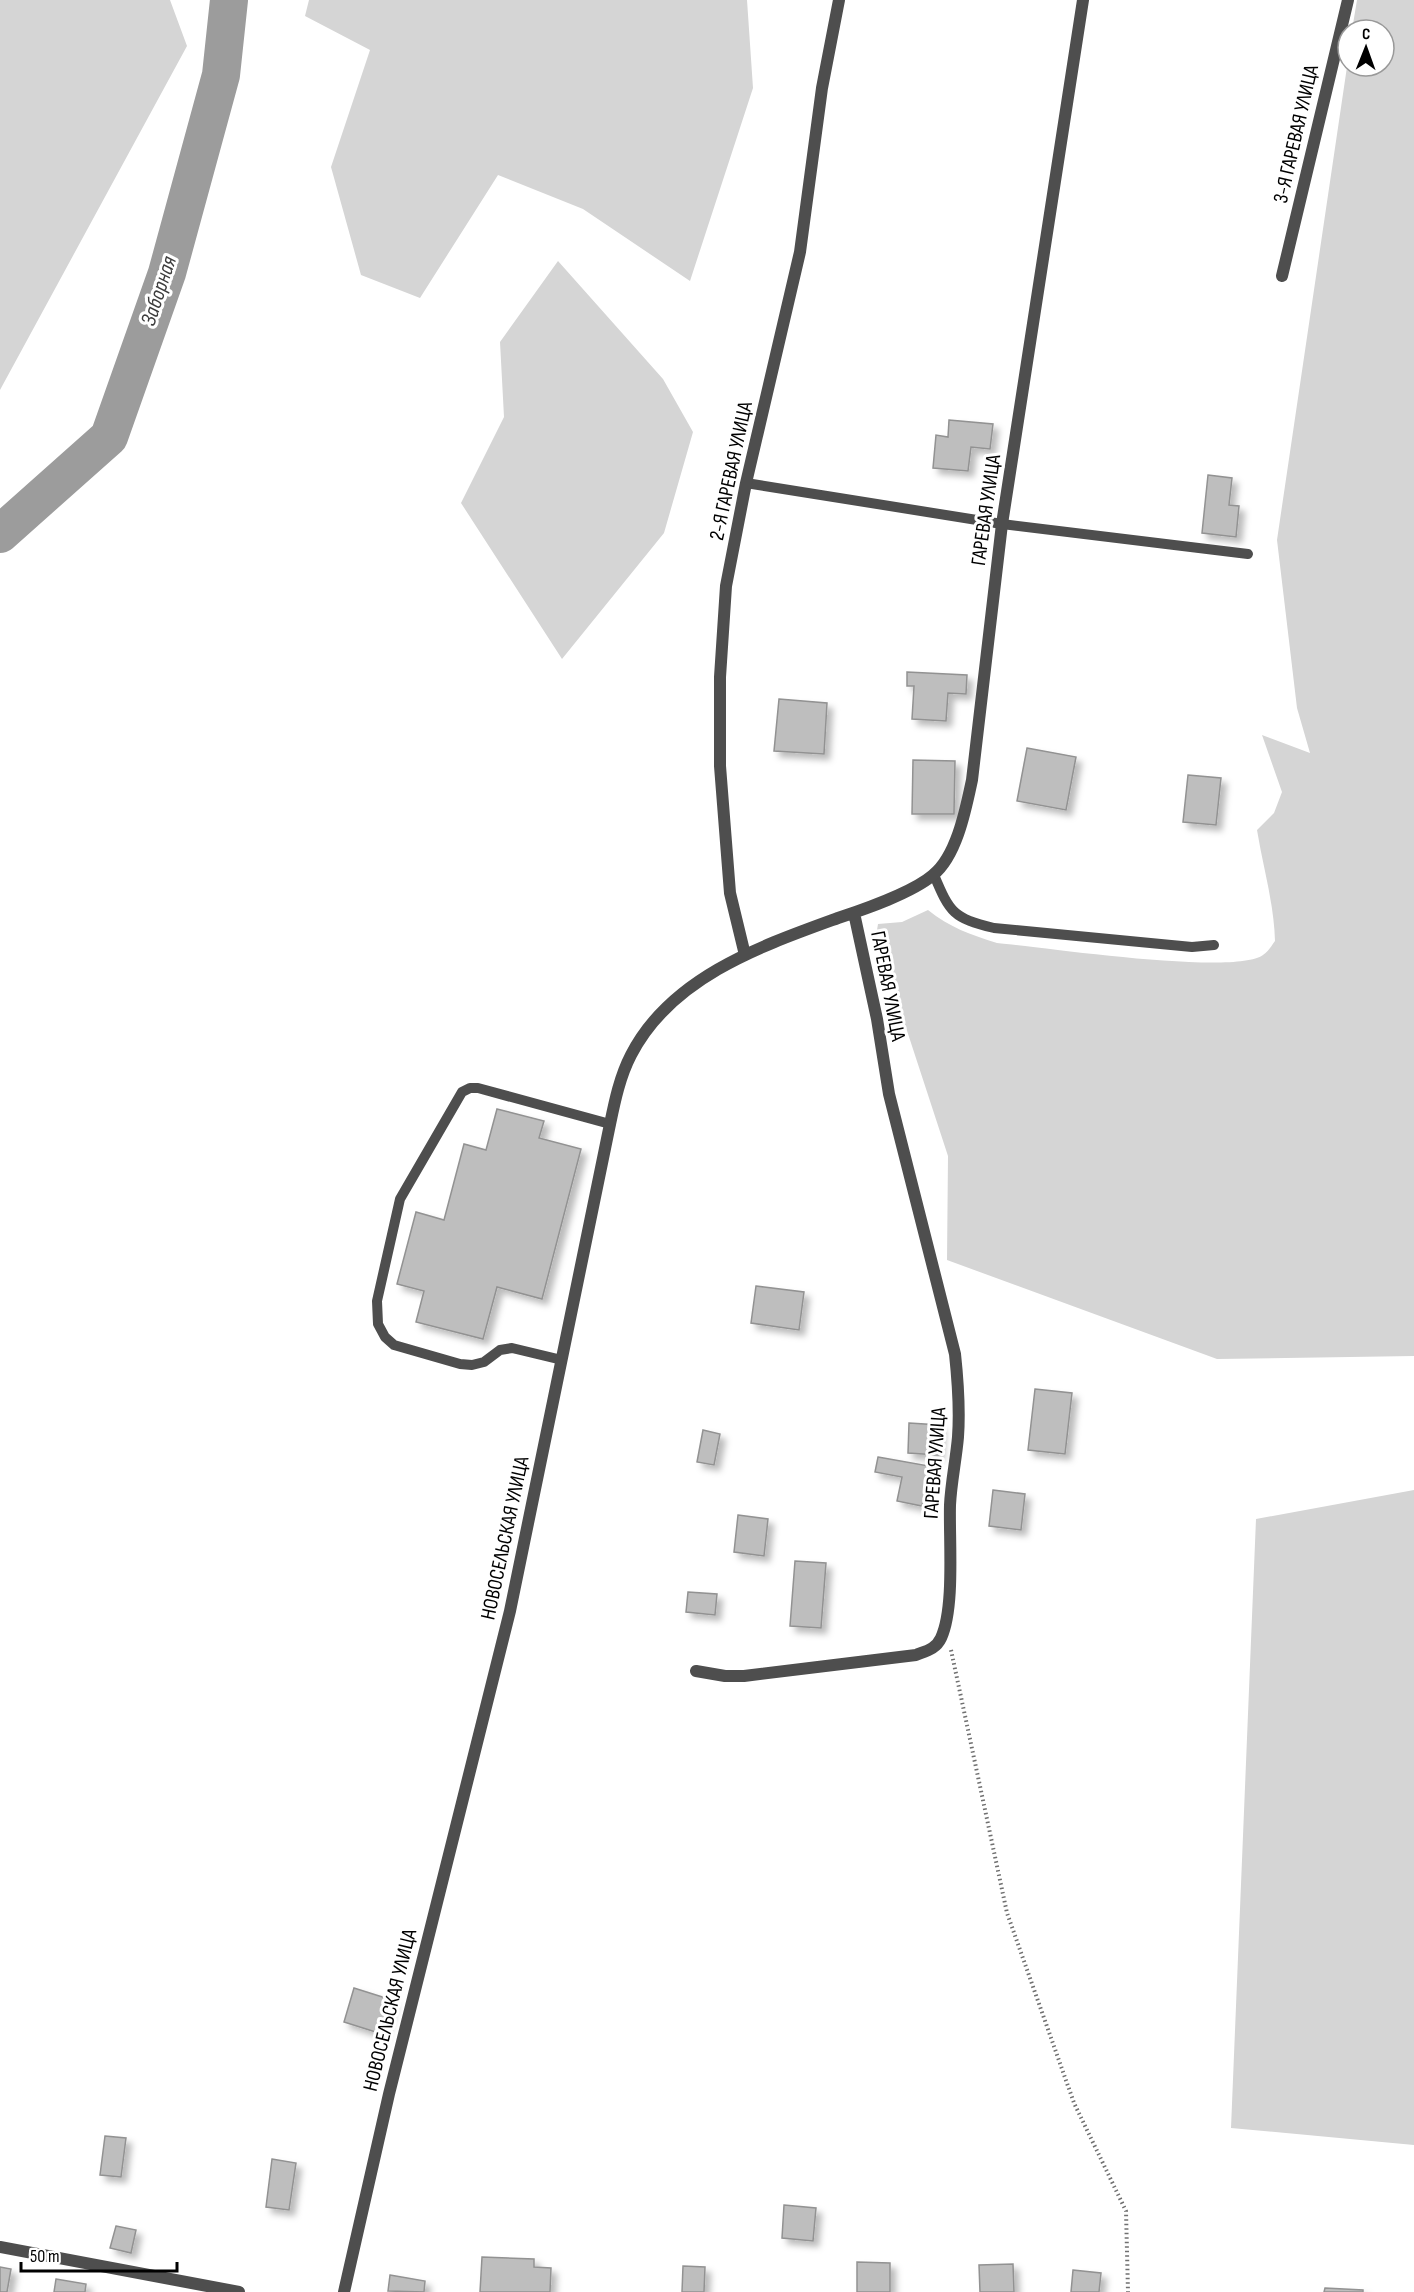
<svg xmlns="http://www.w3.org/2000/svg" width="1414" height="2292" viewBox="0 0 1414 2292" font-family="'Sofia Sans Condensed',sans-serif">
<defs>
<filter id="shadow"><feDropShadow dx="5.5" dy="5.5" stdDeviation="3" flood-color="#0004"/></filter>
</defs>
<rect width="100%" height="100%" fill="#fff"/>
<path fill="#d5d5d5" d="M 0,0 L 170,0 L 187,46 L 0,390 Z
M 309,0 L 747,0 L 753,88 L 690,281 L 583,209 L 498,175 L 420,298 L 361,275 L 331,167 L 370,50 L 305,16 Z
M 1357,0 L 1414,0 L 1414,1356 L 1217,1359 L 947,1260 L 948,1156 L 876,936 L 878,924 L 902,922 L 928,910 C 949,927 971,935 997,943 C 1042,947 1234,976 1263,955 C 1268,952 1272,945 1275,941 C 1274,903 1263,867 1257,830 L 1274,813 L 1282,792 L 1262,735 L 1310,753 L 1297,708 L 1277,540 L 1348,60 L 1348,66 L 1384,66 L 1384,30 L 1352,30 Z
M 558,261 L 663,379 L 693,432 L 664,533 L 562,659 L 461,503 L 504,417 L 500,342 Z
M 1414,1490 L 1414,2145 L 1231,2128 L 1256,1519 Z"/>
<g fill="none" stroke-linecap="round" stroke-linejoin="round">
<path stroke="#9c9c9c" stroke-width="38" d="M 0,534 L 109,437 L 167,273 L 221,75 L 229,0"/>
</g>
<path fill="#bebebe" stroke="#929292" stroke-width="1.5" filter="url(#shadow)" d="M 949,420 L 993,424 L 990,449 L 971,447 L 968,471 L 933,468 L 936,435 L 948,437 Z
M 1208,475 L 1232,478 L 1229,505 L 1239,506 L 1236,537 L 1202,533 Z
M 907,672 L 967,675 L 966,694 L 948,693 L 946,721 L 912,719 L 914,686 L 907,686 Z
M 779,699 L 827,703 L 824,754 L 774,751 Z
M 1027,748 L 1076,757 L 1066,810 L 1017,801 Z
M 913,760 L 955,761 L 954,814 L 912,814 Z
M 1188,775 L 1221,778 L 1216,825 L 1183,822 Z
M 497,1109 L 544,1121 L 539,1138 L 581,1149 L 542,1299 L 497,1287 L 483,1339 L 416,1322 L 424,1291 L 397,1284 L 416,1212 L 444,1220 L 464,1144 L 486,1150 Z
M 756,1286 L 804,1292 L 799,1330 L 751,1323 Z
M 1035,1389 L 1072,1393 L 1065,1454 L 1028,1450 Z
M 909,1423 L 940,1425 L 938,1455 L 908,1453 Z
M 703,1430 L 720,1434 L 714,1465 L 697,1462 Z
M 878,1457 L 929,1466 L 922,1506 L 897,1501 L 902,1477 L 875,1472 Z
M 993,1490 L 1025,1494 L 1021,1530 L 989,1526 Z
M 738,1515 L 768,1519 L 764,1556 L 734,1552 Z
M 795,1561 L 826,1563 L 821,1628 L 790,1626 Z
M 688,1592 L 717,1594 L 715,1615 L 686,1612 Z
M 354,1988 L 392,2000 L 382,2034 L 344,2022 Z
M 105,2136 L 126,2138 L 121,2177 L 100,2175 Z
M 272,2159 L 296,2163 L 289,2210 L 266,2207 Z
M 784,2205 L 816,2208 L 813,2241 L 782,2238 Z
M 116,2226 L 136,2230 L 131,2253 L 110,2248 Z
M 482,2257 L 534,2259 L 534,2267 L 551,2268 L 550,2292 L 480,2292 Z
M 857,2262 L 890,2263 L 890,2292 L 857,2292 Z
M 1013,2264 L 1014,2292 L 980,2292 L 979,2265 Z
M 683,2266 L 705,2267 L 704,2292 L 682,2292 Z
M 0,2267 L 11,2269 L 7,2292 L 0,2292 Z
M 1073,2270 L 1101,2273 L 1099,2292 L 1071,2292 Z
M 390,2275 L 425,2281 L 424,2292 L 388,2291 Z
M 56,2279 L 86,2284 L 85,2292 L 54,2292 Z
M 1325,2288 L 1363,2290 L 1363,2292 L 1324,2292 Z"/>
<g fill="none" stroke-linecap="round" stroke-linejoin="round">
<path stroke="#707070" stroke-width="4" stroke-dasharray="1.5 3" stroke-linecap="butt" d="M 951,1650 L 1007,1913 L 1074,2103 L 1126,2211 L 1128,2292"/>
<path stroke="#4e4e4e" stroke-width="10" d="M 746,483 L 1002,524 L 1248,554
M 934,875 C 950,913 953,918 994,928 L 1192,947 L 1214,945
M 562,1360 L 512,1348 L 500,1350 L 484,1362 L 472,1365 L 460,1364 L 394,1345 L 385,1337 L 378,1324 L 377,1301 L 400,1199 L 462,1092 L 470,1088 L 478,1088 L 610,1124"/>
<path stroke="#4e4e4e" stroke-width="12" d="M 1282,276 L 1348,0
M 745,955 L 730,893 L 720,766 L 720,677 L 726,586 L 746,483 L 800,252 L 822,88 L 839,0
M 696,1671 L 725,1676 L 744,1676 L 916,1655 C 926,1651 936,1649 941,1638 C 955,1608 949,1540 950,1505 C 951,1483 956,1460 958,1437 C 960,1409 958,1382 955,1354 L 889,1094 L 877,1019 L 854,913
M 0,2247 L 239,2292
M 344,2292 L 389,2094 L 510,1611 L 609,1129 C 614,1105 619,1078 631,1055 C 671,977 761,946 838,918 C 865,909 912,893 933,875 C 957,856 966,808 972,780 L 1002,524 L 1083,0"/>
</g>
<g text-anchor="middle" dominant-baseline="central" stroke-width="6" stroke-linejoin="round" paint-order="stroke">
<g font-size="21" fill="#000" stroke="#fff">
<text transform="translate(1296 134) rotate(-77)">3-Я ГАРЕВАЯ УЛИЦА</text>
<text transform="translate(731 471) rotate(-78)">2-Я ГАРЕВАЯ УЛИЦА</text>
<text transform="translate(986 510) rotate(-82)">ГАРЕВАЯ УЛИЦА</text>
<text transform="translate(888 986) rotate(79)">ГАРЕВАЯ УЛИЦА</text>
<text transform="translate(935 1463) rotate(-86)">ГАРЕВАЯ УЛИЦА</text>
<text transform="translate(505 1538) rotate(-78)">НОВОСЕЛЬСКАЯ УЛИЦА</text>
<text transform="translate(390 2010) rotate(-76)">НОВОСЕЛЬСКАЯ УЛИЦА</text>
</g>
<g font-size="22" font-style="italic" fill="#3d3d3d" stroke="#fff">
<text transform="translate(159 291) rotate(-72)">Заборная</text>
</g>
</g>
<g transform="translate(1366 48) rotate(1)"><circle r="28" fill="#ffffff" stroke="#999999" stroke-width="1.5"/>
<path d="M0-4.5L10 22L0 15L-10 22Z" fill="#000000"/>
<text y="-9" font-size="16" font-weight="bold" text-anchor="middle" fill="#000000">С</text>
</g>
<path d="M21 2262v9h156v-9" fill="none" stroke="#000000" stroke-width="3"/>
<text x="30" y="2262" font-size="18" fill="#000000" stroke="#ffffff" stroke-width="4.5" paint-order="stroke">50 m</text>
</svg>
